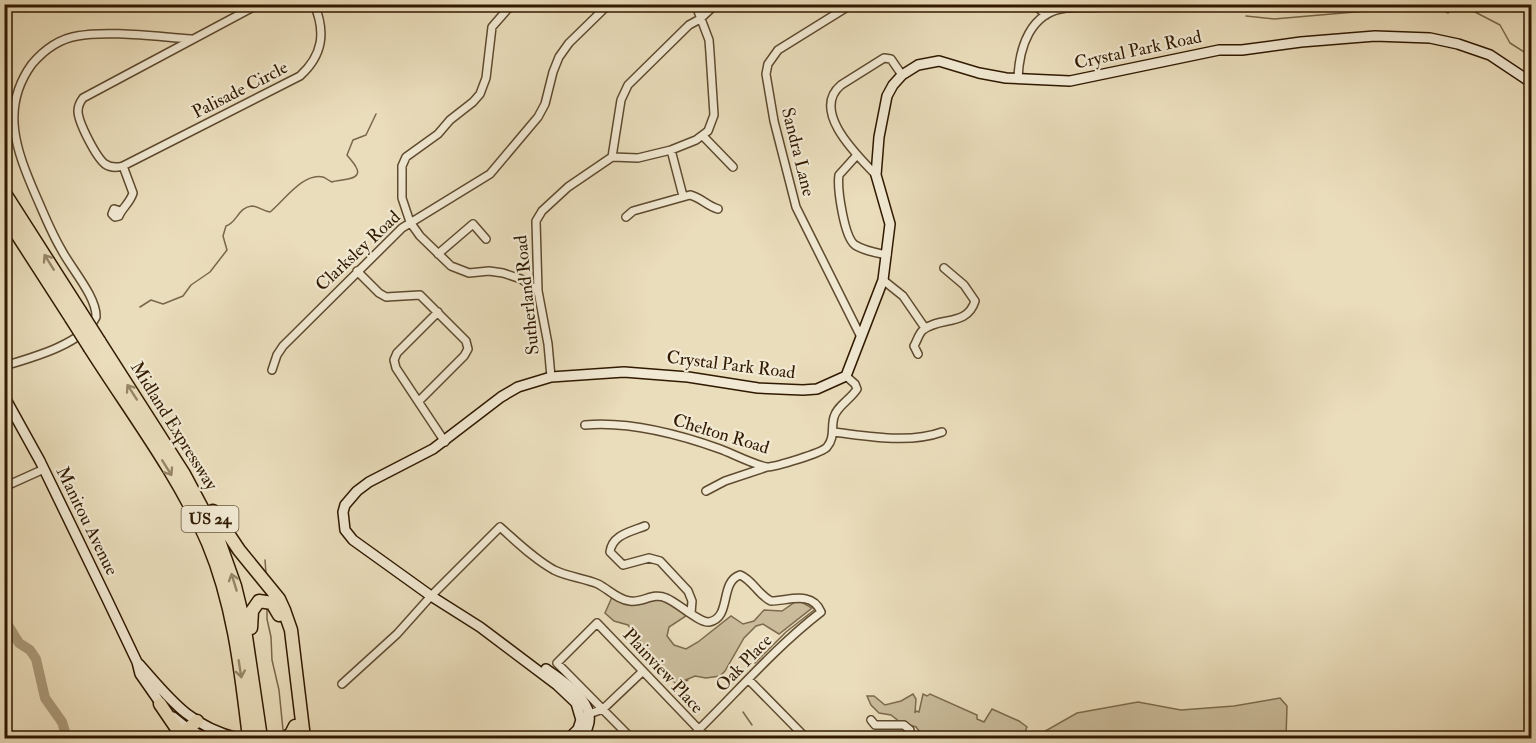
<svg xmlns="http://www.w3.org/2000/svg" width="1536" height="743" viewBox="0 0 1536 743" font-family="'IM FELL Double Pica',serif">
<rect width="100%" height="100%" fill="#eaddbb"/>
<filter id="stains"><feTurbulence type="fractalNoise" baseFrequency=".00333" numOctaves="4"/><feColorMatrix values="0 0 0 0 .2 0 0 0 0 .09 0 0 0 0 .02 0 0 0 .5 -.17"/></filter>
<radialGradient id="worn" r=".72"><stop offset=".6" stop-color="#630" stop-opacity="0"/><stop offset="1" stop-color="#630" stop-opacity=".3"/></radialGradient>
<path fill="#cabc9b" stroke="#7d6a4e" stroke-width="1.5" d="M 612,597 C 630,606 638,597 656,599 C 668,600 677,609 686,616 L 669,627 L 667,636 L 674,645 L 686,649 L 698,642 L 731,616 L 743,624 L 754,621 L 764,610 L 782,611 L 798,600 L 812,608 L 779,634 L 763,624 L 756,626 L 744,638 L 725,671 L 720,676 L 706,678 L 695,676 L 676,684 L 655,661 L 628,625 L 614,621 L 605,613 Z
M 913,694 L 916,699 L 915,713 L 916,711 L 919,712 L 923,694 L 927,696 L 930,694 L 977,715 L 977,719 L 984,722 L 992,709 L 1019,721 L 1027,727 L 1025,732 L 1009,738 L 920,738 L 920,732 L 916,727 L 900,722 L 891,715 L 879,713 L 871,705 L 867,696 L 874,696 L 885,705 L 901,701 Z
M 1280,698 L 1287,706 L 1286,738 L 1033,738 L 1077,713 L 1138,702 L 1181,710 L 1234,706 Z"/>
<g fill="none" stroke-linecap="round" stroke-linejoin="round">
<path stroke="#7a664a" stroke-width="1.5" d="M 1429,4 L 1448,13 L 1457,5 L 1475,12 L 1500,25 L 1510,43 L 1532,57
M 1246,16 L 1274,19 L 1401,8 L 1403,4
M 140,307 L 151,300 L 163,304 L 183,296 L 191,285 L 210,272 L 227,250 L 223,236 L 226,226 C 237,223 238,207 252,206 C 258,206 263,211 270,212 C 283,202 303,172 323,177 C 326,178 329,181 332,182 C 340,179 364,181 356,167 C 354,163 350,159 347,155 L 353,140 L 366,135 L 376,114
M 265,560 L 266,573
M 267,609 L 267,619 L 271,637 L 272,660 L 279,690 L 283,730
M 755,663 L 786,632 L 814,610
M 671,688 L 688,680
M 743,712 L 752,725"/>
<path stroke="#ab9a7b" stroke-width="10" d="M 4,619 L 19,643 L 30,650 L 36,659 L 45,698 L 62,722 L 67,738"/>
<defs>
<path id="street" d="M 259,4 L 83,98 C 80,102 78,106 78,111 C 78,122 96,157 105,164 C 111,168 116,168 123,166 L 300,76 C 323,55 326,32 314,4
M 512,4 L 492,27 L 486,78 L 480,94 L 473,102 L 450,120 L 438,134 L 406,157 L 402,166 L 402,198 L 410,222 L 420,236 L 451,266 L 469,273 L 489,271 L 503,273 L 521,279 L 538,291
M 852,4 L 778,50 L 768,64 L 766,74 L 774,121 L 796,207 L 861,337
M 1034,4 L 1046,15
M 1018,79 C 1019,48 1030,12 1066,8 C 1082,6 1097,10 1112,4
M 703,136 L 733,167
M 671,150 L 683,196
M 857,155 L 839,175 C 837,188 844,237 855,245 C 864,251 877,253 887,255
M 612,157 L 621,100 L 628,85 L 689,25 L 700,19 L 716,4
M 876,175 C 858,156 810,111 841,85 L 884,58 L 891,59 L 902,75
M 120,211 L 114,209 L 112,214 L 115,217 L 119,216 C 122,208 130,203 133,193 L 123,166
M 626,217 L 633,211 L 690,195 C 700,197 707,206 718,209
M 438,254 L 473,224 L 486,239
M 357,271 L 379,293 L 386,297 L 420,295 L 466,341 L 468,349 L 464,356 L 419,401
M 883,280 L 903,296 L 925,328
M 438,312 L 397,353 L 394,360 L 396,368 L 445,442
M 918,354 L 914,346 C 917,341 919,333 923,330 C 940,316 967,327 975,301 L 964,285 L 944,268
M 4,366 C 31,358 83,344 96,317 C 97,297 70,267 61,249 C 51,232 44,214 36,196 C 16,150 0,108 32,64 C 44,50 59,39 77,36 C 108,30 159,37 191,39
M 272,370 L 277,355 L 283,346 L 402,228 L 490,174 L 538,117 L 545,104 L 553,72 L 559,57 L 569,43 L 609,4
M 551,377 L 548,344 L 538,291 L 536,221 L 542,211 L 568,187 L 612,157 L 638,158 L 671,150 L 696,140 L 708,131 L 714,115 L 710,53 L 709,40 L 698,11 L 693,4
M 585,425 C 630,421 678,434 720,449 C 731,453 757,466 767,467 C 775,467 822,453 827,447 C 835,438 831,427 834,417 C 837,406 851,399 857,389 L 855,384 L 846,376
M 833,432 C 868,436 909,444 942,432
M 4,487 L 44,469
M 706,491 L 725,481 L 767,467
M 645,526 C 630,532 612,535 610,552 L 623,565 L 649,558 L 660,561 L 688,591 L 692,601 L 691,613
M 749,680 L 806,738
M 342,684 L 397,634 L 431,596 L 500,527 C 517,542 534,559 554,570 C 568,577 584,578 598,584 C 608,589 618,600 630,601 C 643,603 653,592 666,598 C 677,602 699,623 709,622 C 732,618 719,582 740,575 C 753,580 758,595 771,601 C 788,601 812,590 821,612 C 773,649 734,696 690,738
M 586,715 L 603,709 L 643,671
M 871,720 L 875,725 L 904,725 L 910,730 L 910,738
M 631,738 L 557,663 L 597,623 L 707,738"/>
<path id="secondary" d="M 4,396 L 40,461 L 106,597 L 137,662 L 140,674 L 163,707
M 139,664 C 170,699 189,726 238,738
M 546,669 C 568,684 606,709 581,738
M 173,717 L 188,729 L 206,738
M 569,738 L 578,729 L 581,720 L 576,703 L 557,685 L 480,627 L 431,596 L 353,540 L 345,530 L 343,512 L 345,505 L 357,491 L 369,482 L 433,449 L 501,397 L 518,387 L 551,377 L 624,372 L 688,377 L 758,388 L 803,390 L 817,389 L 846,376 L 883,280 L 890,224 L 876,175 L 879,137 L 887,96 L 893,85 L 902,75 L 918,65 L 939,61 L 979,73 L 1006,78 L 1070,81 L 1219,50 L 1242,50 L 1301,42 L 1375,36 L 1430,38 L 1458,44 L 1490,55 L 1532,83"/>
<path id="highway" d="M 4,192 L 80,311
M 4,214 L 71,318
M 99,341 L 184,474 L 218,538 L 235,586 L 244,623 L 261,738
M 90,348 C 130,411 178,474 208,543 C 234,605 241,672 249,738
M 213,511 L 239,550 L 279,599 L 284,610 L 291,630 L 304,738
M 251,628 L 252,611 L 259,601 L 272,603 L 279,615
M 160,704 L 177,729 L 178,738
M 181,738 L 188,729 L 197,721
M 285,738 L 291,734 L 295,726"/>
</defs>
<use href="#street" stroke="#5e4a2f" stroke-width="10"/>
<use href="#secondary" stroke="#301900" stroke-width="12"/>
<use href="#highway" stroke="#301900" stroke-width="15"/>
<use href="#street" stroke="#f1e9d3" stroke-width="7"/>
<use href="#secondary" stroke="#f1e9d3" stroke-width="9"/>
<use href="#highway" stroke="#eaddbb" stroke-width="12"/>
<defs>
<path id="highway-bridge" d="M 80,311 L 99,341
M 71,318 L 90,348"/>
</defs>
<use href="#highway-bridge" stroke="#301900" stroke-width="15" stroke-linecap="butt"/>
<use href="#highway-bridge" stroke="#eaddbb" stroke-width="12"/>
</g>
<defs><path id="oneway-shaft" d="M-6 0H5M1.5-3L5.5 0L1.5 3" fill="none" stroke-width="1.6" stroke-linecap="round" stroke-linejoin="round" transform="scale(1.5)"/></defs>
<g stroke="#968567">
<use href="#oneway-shaft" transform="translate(49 262) rotate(-122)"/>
<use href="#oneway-shaft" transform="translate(132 392) rotate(-123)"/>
<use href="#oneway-shaft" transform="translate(167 468) rotate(58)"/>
<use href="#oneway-shaft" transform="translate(234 582) rotate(-107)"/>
<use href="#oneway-shaft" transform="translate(240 669) rotate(81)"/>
</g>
<g text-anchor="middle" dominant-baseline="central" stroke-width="4.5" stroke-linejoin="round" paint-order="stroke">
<rect fill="#f1e9d3" stroke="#6a573f" stroke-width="1.5" x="181.5" y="506" width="57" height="26" rx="4.5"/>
<g font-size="16" font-weight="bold" fill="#301900">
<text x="210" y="519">US 24</text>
</g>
<g font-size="18" fill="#301900" stroke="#f1e9d3">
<text transform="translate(1138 50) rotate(-12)">Crystal Park Road</text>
<text transform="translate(240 90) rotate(-27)">Palisade Circle</text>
<text transform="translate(798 152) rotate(76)">Sandra Lane</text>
<text transform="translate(358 251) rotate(-43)">Clarksley Road</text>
<text transform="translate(527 295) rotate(-96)">Sutherland Road</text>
<text transform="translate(731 365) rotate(7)">Crystal Park Road</text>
<text transform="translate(174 426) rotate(58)">Midland Expressway</text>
<text transform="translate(721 434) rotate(17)">Chelton Road</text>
<text transform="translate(87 521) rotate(64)">Manitou Avenue</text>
<text transform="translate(744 663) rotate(-46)">Oak Place</text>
<text transform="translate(663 671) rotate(47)">Plainview Place</text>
</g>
</g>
<rect width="1536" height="743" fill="none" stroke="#eaddbb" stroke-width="24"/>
<rect x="6" y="6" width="1524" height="731" fill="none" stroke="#301900" stroke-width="3"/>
<rect x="12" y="12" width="1512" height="719" fill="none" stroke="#301900" stroke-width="1.5"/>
<rect width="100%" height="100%" filter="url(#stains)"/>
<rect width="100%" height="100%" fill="url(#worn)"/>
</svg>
